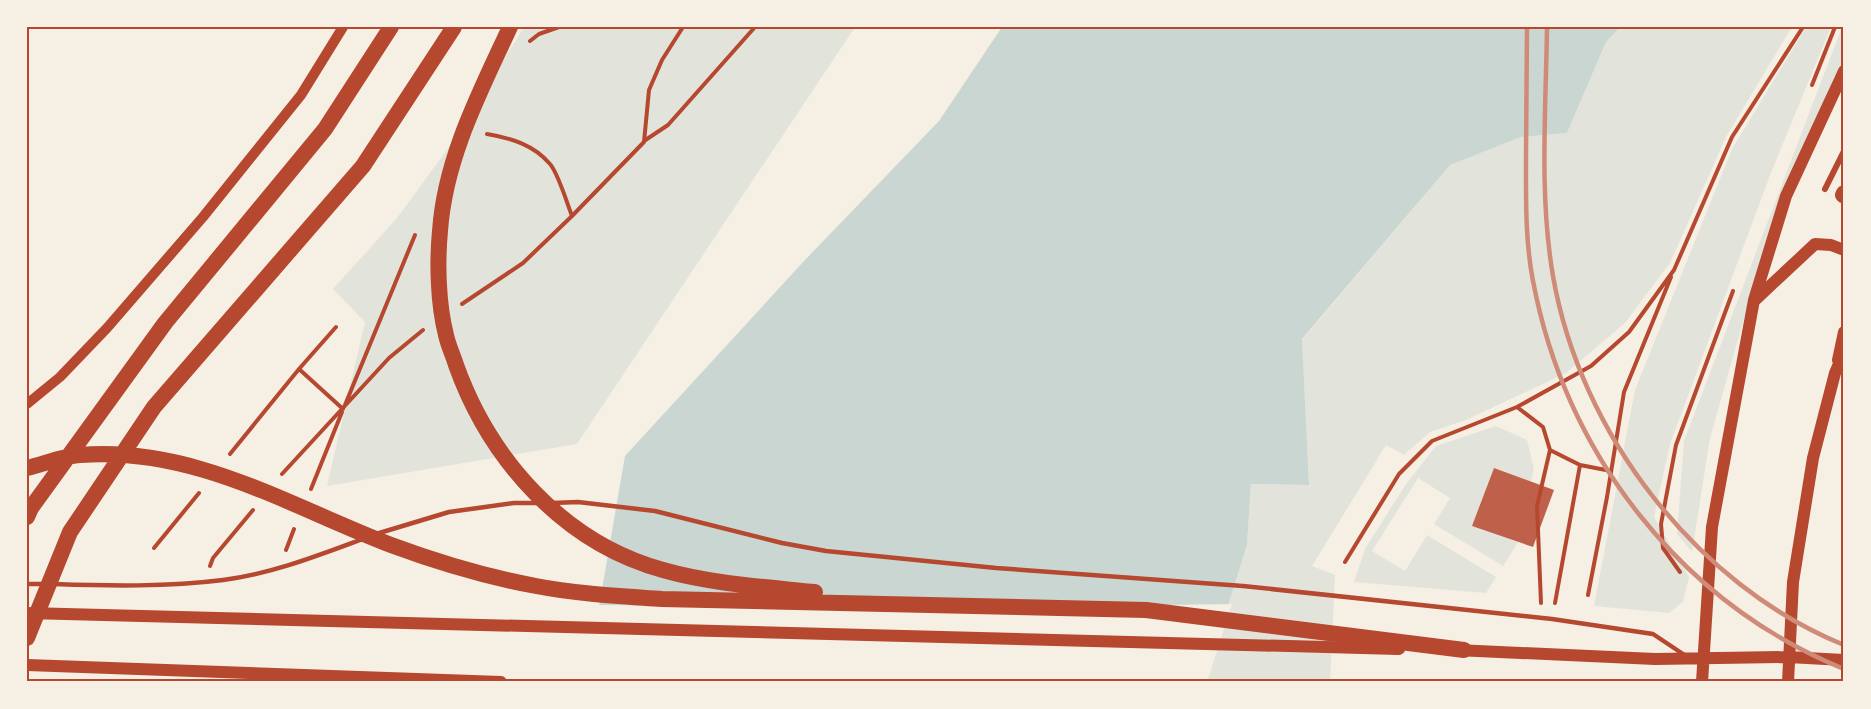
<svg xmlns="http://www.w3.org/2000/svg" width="1871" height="709" viewBox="0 0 1871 709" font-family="'Nunito Sans',sans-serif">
<rect width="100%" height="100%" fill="#f6efe4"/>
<path fill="#e2e4dc" d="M 524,27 L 855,27 L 577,444 L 327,486 L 365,322 L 333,289 L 397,218 L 455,139 Z
M 1620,27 L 1792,27 L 1726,137 L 1670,263 L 1625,323 L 1566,373 L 1466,420 L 1430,432 L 1404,455 L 1386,445 L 1312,566 L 1335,575 L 1330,682 L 1204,682 L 1247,545 L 1251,484 L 1309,485 L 1302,340 L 1450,165 L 1521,137 L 1567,133 L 1606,42 Z
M 1806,27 L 1831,27 L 1772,170 L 1670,444 L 1654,517 L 1689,577 L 1683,602 L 1669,613 L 1594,606 L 1635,390 L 1732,149 Z
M 1842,27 L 1844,27 L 1844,60 L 1833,79 L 1768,234 L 1710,438 L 1692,552 L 1677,534 L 1684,441 Z
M 1496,426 L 1527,440 L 1534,469 L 1531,482 L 1494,468 L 1473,525 L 1518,542 L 1503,566 L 1434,524 L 1450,498 L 1418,478 L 1372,551 L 1405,571 L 1427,535 L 1496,577 L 1486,593 L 1354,582 L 1365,549 L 1406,484 L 1436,446 Z"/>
<path fill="#c9d6d2" d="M 1002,27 L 1620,27 L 1606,42 L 1567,133 L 1521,137 L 1450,165 L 1302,339 L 1309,485 L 1251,484 L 1247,545 L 1204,682 L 586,682 L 625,456 L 805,260 L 939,121 Z"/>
<path fill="#f6efe4" d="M 1232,604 L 1207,682 L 583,682 L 596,605 L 959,608 Z"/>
<path fill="#bf614a" d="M 1494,468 L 1554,490 L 1533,547 L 1472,526 Z"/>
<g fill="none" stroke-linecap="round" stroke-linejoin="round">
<path stroke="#b5482f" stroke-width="4" d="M 530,41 L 539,34 L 559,27
M 1812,85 L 1835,27
M 487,134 C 511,138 534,145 550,164 C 558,173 567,203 572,216
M 644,141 L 668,125 L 755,27
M 462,304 L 523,263 L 572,216 L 644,142 L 649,90 L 662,60 L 683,27
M 299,369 L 343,409
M 345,405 L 415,235
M 1517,407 L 1543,427 L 1550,450 L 1580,465 L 1611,471
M 230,454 L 299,369 L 336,327
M 282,474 L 389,358 L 423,330
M 311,489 L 342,412
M 154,548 L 199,493
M 286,550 L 294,529
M 1345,562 L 1399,474 L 1432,441 L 1517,407 L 1591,366 L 1629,332 L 1674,270 L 1732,137 L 1803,27
M 210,566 L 213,558 L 253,510
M 1680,572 L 1663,548 L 1661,524 L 1676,445 L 1733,291
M 1588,595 L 1607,497 L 1624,392 L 1671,277
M 1844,597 L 1844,607
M 1541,603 L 1537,506 L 1550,450
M 1555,603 L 1580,465"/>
<path stroke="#b5482f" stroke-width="4.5" d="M 552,503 L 578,502 L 655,511 L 782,543 L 826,551 L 996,568 L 1243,586 L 1552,619 L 1653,634 L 1686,656
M 376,534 L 449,512 L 514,503 L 538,503
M 27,584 L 45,584
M 54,584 C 110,586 167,587 223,580 C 271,574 317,556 363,539"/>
<path stroke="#b5482f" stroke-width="6" d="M 1825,189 L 1844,151"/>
<path stroke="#b5482f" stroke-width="10" d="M 27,404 L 60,377 L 107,328 L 203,217 L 301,95 L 343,27"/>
<path stroke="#b5482f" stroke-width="12" d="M 1755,300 L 1815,244 L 1831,245 L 1844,250
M 1838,360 L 1844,332
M 27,613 L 1399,649
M 1456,650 L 1655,659 L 1788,657 L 1844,660
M 27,665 L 501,682
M 1702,682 L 1712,527 L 1754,300 L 1786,196 L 1844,71
M 1788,682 L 1793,582 L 1813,458 L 1835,373 L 1844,352"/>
<path stroke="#b5482f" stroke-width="16" d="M 510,27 C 480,92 445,158 440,231 C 437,263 438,304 446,335 C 448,345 453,355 456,365 C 490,460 564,543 663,570 C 712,584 765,587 815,592
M 1843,195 L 1844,193
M 27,468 C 44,464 63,456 80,455 C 194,446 289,506 391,545 C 437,562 487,577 536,586 C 577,594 620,596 662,599 L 1146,610 L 1464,650
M 27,517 L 31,508 L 165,323 L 325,129 L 391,27
M 27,638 L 70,532 L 154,407 L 363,166 L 454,27"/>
<path stroke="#cf8b77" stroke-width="4.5" d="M 1527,27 C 1527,69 1526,112 1526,154 C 1526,197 1525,240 1533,281 C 1566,454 1680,602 1844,669
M 1547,27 C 1546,109 1539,195 1553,276 C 1580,433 1696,585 1844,645"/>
</g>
<rect width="1871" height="709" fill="none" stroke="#f6efe4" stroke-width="57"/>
<rect x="28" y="28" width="1814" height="652" fill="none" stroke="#b5482f" stroke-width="2"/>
</svg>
